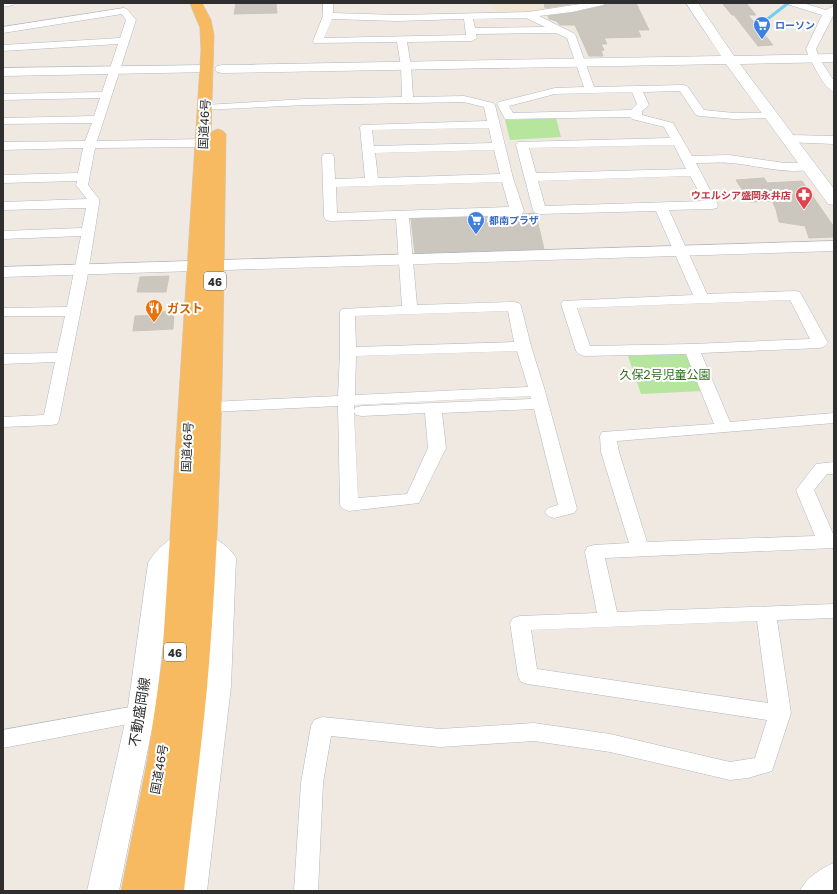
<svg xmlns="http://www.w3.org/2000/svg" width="837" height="894" viewBox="0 0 837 894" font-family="'Golos Text','Noto Sans JP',sans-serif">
<rect width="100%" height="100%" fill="#efe9e1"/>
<path fill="#f0e6d1" d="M 486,3 L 589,3 L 560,10 L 501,14 Z"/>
<path fill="#b6e59e" d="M 556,118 L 561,137 L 510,140 L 505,120 Z
M 689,353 L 703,391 L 641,394 L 628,356 Z"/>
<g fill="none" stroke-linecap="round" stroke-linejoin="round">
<path stroke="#75cff0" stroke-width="3" d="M 765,21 L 787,4 L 793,3"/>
</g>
<path fill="#cbc7bf" stroke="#cbc5ba" d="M 236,3 L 276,3 L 277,13 L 234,14 Z
M 544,3 L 577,3 L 545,8 Z
M 606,3 L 636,3 L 649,30 L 638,30 L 641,37 L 604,38 L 607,44 L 601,44 L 604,50 L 601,51 L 603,56 L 589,56 L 575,25 L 560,25 L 556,21 L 549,19 L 548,16 L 572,13 L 603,6 Z
M 722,3 L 746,3 L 756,15 L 748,15 L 773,45 L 758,46 L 734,15 L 732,15 Z
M 764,178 L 767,183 L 802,181 L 834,227 L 834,237 L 809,238 L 805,226 L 779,222 L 776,209 L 772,201 L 750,202 L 736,180 Z
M 533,213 L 536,215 L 544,249 L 415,253 L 411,219 L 517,216 L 524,214 Z
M 169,276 L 166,292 L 137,292 L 140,277 Z
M 174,311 L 173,329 L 133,331 L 135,316 L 161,315 L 161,312 Z"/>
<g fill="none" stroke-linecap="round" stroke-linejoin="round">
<defs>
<path id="minor" d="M 3,3 L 15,3 L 13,5 L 3,7 Z
M 323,3 L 333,3 L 333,13 L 397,15 L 528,12 L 587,3 L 605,3 L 603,5 L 572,12 L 539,16 L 575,34 L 594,87 L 683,85 L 687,86 L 704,110 L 734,113 L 775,113 L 777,115 L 775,117 L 771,118 L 734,119 L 700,116 L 696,115 L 680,91 L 643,92 L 649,105 L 642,111 L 642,115 L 673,123 L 692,156 L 729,155 L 785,163 L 813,163 L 815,166 L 813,169 C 786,175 757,165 730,163 C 719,162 707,163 696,163 L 718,205 L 717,208 L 712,209 L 669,210 L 707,294 L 795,291 L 800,292 L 828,343 L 825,346 L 820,348 L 701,353 L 730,422 L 834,413 L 834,423 L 617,441 L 619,452 L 647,542 L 815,536 L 796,490 L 816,464 L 834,462 L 834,474 L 827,474 L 814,490 L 834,536 L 834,548 L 605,558 L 617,612 L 834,604 L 834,618 L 777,620 L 791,713 L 772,771 L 748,778 L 730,780 L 610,752 L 534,741 L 440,747 L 331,736 L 323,783 L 318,891 L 294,891 L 301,783 L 311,726 L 314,720 L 322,717 L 440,729 L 534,723 L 610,734 L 730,762 L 755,758 L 767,720 L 528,684 L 521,682 L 518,676 L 510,623 L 513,618 L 520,616 L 597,613 L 585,552 L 587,547 L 594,545 L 629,543 L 601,452 L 600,436 L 602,432 L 714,424 L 686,354 L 584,356 L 579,354 L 576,351 L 561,304 L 563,301 L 693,295 L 656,211 L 540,214 L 535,213 L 533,210 L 516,145 L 518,142 L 670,138 L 664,127 L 632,119 L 630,117 L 505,119 L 497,104 L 499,102 L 555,88 L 584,87 L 567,38 L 556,33 L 476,34 L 477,38 L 472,41 L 407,42 L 411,66 L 413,97 L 464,96 L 493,103 L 495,105 L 513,178 L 524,211 L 522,214 L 517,215 L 409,218 L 417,305 L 514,302 L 519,303 L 521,306 L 531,346 L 545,391 L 577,509 L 574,513 L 554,518 L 548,516 L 545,512 L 548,508 L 558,505 L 534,409 L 442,413 L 446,448 L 419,503 L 349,511 L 343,509 L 340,505 L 338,406 L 211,412 L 205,410 L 203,407 L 205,404 L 211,402 L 338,396 L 340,352 L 340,312 L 342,309 L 402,306 L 396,219 L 331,221 L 326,220 L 324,217 L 322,157 L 324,154 L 332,154 L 334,157 L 335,179 L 365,178 L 360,127 L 362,125 L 487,121 L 484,107 L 464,102 L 306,105 L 201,110 L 199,108 L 201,106 L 205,105 L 306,99 L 402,97 L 401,66 L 397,42 L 314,43 L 313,41 L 323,16 ZM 526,18 L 545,27 L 475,28 L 473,19 ZM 332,19 L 397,21 L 464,19 L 466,35 L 324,38 ZM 632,92 L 637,104 L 631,110 L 513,113 L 509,106 L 555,94 ZM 489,128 L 492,143 L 374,146 L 372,130 ZM 674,145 L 686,169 L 536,173 L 529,148 ZM 494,150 L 500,174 L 378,178 L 375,153 ZM 690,176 L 704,201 L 545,206 L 538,181 ZM 502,182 L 509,207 L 337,213 L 336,187 ZM 790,300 L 810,339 L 692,344 L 590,346 L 577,308 ZM 508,311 L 514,342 L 356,347 L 355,316 ZM 517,351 L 528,387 L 355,395 L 356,356 ZM 530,396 L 531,399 L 362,406 L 356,407 L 354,410 L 354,405 ZM 354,412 L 356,415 L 362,416 L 425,413 L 428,448 L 407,494 L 358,498 ZM 757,621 L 768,703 L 537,669 L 531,630 Z
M 788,3 L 803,3 L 826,10 L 834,6 L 834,14 L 816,49 L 819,58 L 834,81 L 834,92 C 825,90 809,58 806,49 L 822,15 L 790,5 Z
M 124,8 L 127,9 L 136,20 L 97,141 L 204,139 L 208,140 L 210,143 L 208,146 L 204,147 L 95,148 L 88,185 L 99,199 L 99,204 L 87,279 L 59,420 L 57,424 L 51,425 L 3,427 L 3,417 L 44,415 L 55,362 L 3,364 L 3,354 L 57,353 L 65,316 L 3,316 L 3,308 L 67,307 L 81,236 L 3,239 L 3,231 L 82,228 L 86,208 L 3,210 L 3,202 L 87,199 L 76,185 L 77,181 L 3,183 L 3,175 L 78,173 L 83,148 L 3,150 L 3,142 L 85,141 L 92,123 L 3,124 L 3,118 L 94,116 L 100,98 L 3,100 L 3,94 L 102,92 L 118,44 L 3,51 L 3,45 L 120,38 L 126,20 L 122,14 L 3,33 L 3,27 Z
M 790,135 L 834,136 L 834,144 L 786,142 L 784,139 L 786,136 Z
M 141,705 L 149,708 L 152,714 L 149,720 L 3,748 L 3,730 Z
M 834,863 L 834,888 L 831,891 L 800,891 C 806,878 821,868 834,863 Z"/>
<path id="tertiary" d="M 686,3 L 698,3 L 734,56 L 834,54 L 834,62 L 740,64 L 834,189 L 834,205 L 828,204 L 726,64 L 222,73 L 217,72 L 215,69 L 217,66 L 222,65 L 721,56 Z
M 207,65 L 212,66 L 214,69 L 212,72 L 3,76 L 3,68 Z
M 834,241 L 834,251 L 3,277 L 3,267 Z"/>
<path id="secondary" d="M 183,533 L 192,535 L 195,541 L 196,538 C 199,537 203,536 206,536 C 217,537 231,549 236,558 L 231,686 L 207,891 L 175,891 L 203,686 L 212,561 L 196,550 L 193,544 L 172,566 L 155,714 L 119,891 L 87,891 L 127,714 L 148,563 C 155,551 169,537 183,533 Z"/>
<path id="trunk" d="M 190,3 L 202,3 L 211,20 L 214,35 L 211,133 L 213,131 L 218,129 L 223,131 L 226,134 C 223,311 223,488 209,664 C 203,740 192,815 184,891 L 121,891 L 147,762 L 162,662 L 201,50 L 200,28 Z"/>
</defs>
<use href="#minor" stroke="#b4b7c1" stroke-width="1"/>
<use href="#tertiary" stroke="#b4b7c1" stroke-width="1"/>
<use href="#secondary" stroke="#b4b7c1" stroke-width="1"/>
<use href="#trunk" stroke="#c9c9c9" stroke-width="1"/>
<use href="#minor" fill="#fff" fill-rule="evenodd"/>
<use href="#tertiary" fill="#fff" fill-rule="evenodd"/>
<use href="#secondary" fill="#fff" fill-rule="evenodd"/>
<use href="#trunk" fill="#f8ba60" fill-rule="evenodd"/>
</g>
<defs>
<symbol id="supermarket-pin" viewBox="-11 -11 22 30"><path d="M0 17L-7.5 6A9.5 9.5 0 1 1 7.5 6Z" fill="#3f7fe0" stroke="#fff"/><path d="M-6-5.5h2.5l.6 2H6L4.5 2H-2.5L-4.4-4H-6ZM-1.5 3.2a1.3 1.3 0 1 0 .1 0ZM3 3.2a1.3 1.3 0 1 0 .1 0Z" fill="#fff"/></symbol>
<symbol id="pharmacy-pin" viewBox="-11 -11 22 30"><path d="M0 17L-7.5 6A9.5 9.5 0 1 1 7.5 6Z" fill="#e0444e" stroke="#fff"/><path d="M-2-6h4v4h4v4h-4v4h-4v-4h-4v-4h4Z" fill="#fff"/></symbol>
<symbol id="restaurant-pin" viewBox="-11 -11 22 30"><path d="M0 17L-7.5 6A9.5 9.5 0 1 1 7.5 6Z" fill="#e8710a" stroke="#fff"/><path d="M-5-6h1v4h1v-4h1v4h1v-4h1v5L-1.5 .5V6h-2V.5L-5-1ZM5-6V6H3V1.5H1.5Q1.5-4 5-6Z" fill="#fff"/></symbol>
</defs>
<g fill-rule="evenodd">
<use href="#supermarket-pin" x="752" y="15" width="20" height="27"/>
<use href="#pharmacy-pin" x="794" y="185" width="20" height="27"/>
<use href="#supermarket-pin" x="466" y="210" width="20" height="27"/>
<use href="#restaurant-pin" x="144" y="298" width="20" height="27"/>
</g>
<g text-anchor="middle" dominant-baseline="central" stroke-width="4" stroke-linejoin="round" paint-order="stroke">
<g font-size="10" font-weight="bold" fill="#366cbe" stroke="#fff" text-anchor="start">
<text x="775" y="25">ローソン</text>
<text x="489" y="220">都南プラザ</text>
</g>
<g font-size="10" font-weight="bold" fill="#be3a42" stroke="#fff" text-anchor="end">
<text x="791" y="195">ウエルシア盛岡永井店</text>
</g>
<g fill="#fff" stroke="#6d6d6d" stroke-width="1">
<rect x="204" y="272" width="22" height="18" rx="3"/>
<rect x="164" y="643" width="22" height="18" rx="3"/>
</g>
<g font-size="11" font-weight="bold" fill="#2e2e2e">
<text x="215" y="281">46</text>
<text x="175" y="652">46</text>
</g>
<g font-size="12" fill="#2e2e2e" stroke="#fff">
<text transform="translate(204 124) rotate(-87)">国道46号</text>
<text transform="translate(187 447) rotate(-87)">国道46号</text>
<text transform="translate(159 769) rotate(-80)">国道46号</text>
</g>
<g font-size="12" font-weight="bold" fill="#c56008" stroke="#fff" text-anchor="start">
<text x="167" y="308">ガスト</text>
</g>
<g font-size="12" fill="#2c6e1b" stroke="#fff">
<text x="665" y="374">久保2号児童公園</text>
</g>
<g font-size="14" fill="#2e2e2e" stroke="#fff">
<text transform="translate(139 712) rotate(-81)">不動盛岡線</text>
</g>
</g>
<rect width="837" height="894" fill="none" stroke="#2e2e2e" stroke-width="8"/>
</svg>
